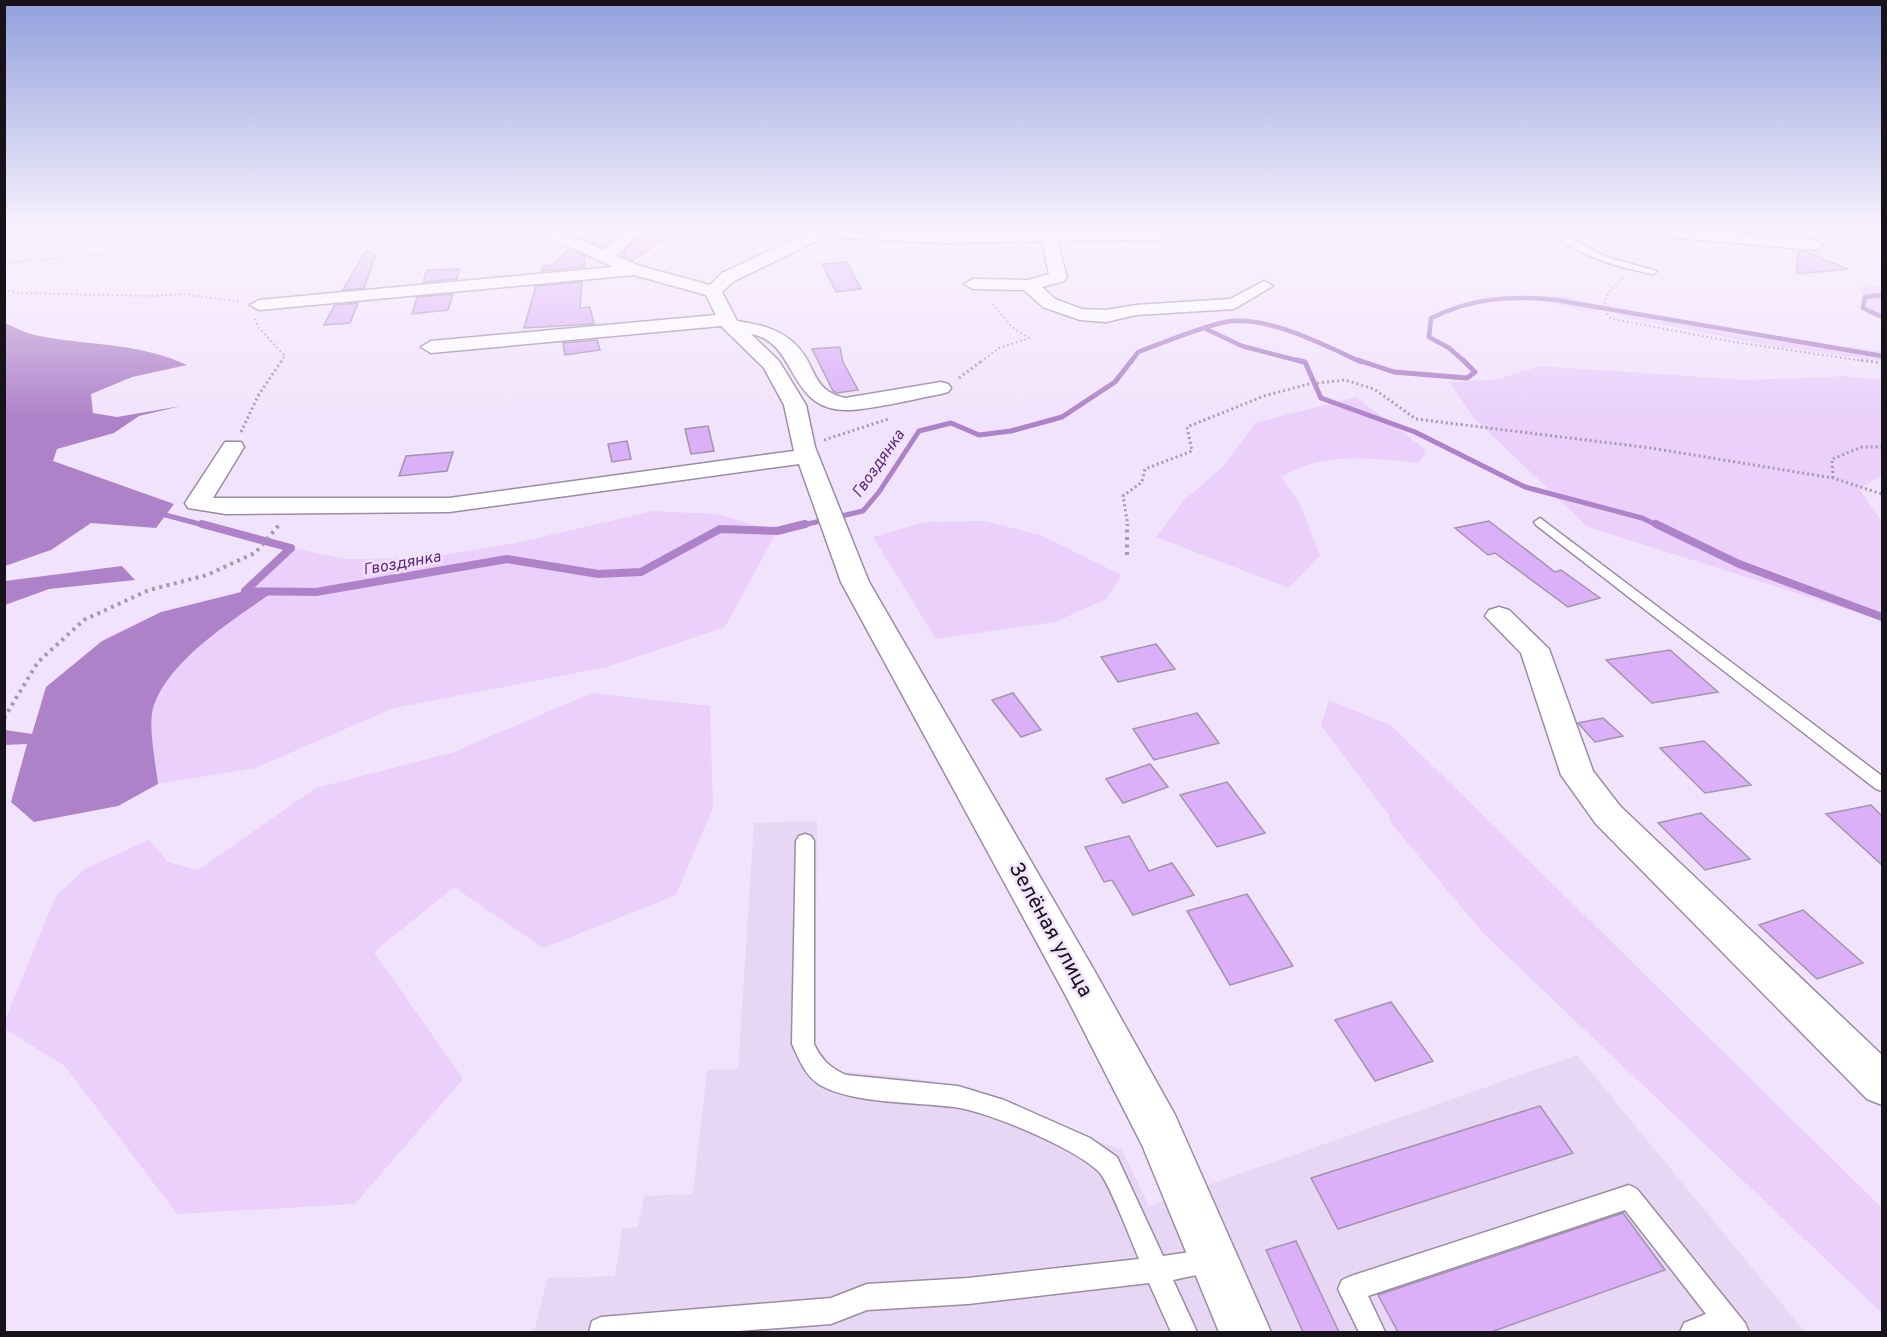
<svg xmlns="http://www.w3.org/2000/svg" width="1887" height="1337" viewBox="0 0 1887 1337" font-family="Overpass,sans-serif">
<rect width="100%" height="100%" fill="#f2e3fc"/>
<path fill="#e8d6f5" d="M 817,821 L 815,1049 L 834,1071 L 897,1076 L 955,1086 L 1122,1150 L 1149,1206 L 1577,1055 L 1805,1332 L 534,1332 L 547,1278 L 615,1276 L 622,1229 L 638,1227 L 644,1196 L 693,1194 L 707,1070 L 738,1069 L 754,823 Z"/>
<path fill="#ead0fb" d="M 1882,286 L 1882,319 L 1870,308 L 1858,287 Z
M 1540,295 L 1571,297 L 1601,307 L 1597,312 C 1576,310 1557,308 1540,295 Z
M 1625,312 L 1722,332 L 1882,351 L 1882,361 L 1770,346 L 1615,315 Z
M 1540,366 L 1747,380 L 1846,376 L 1882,380 L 1882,475 L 1859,489 L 1882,522 L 1882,620 L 1588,527 L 1474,418 L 1449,382 L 1495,380 Z
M 1356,397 L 1426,450 L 1419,463 C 1372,458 1322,451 1281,477 L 1299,502 L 1320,556 L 1289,588 L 1156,537 L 1185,499 L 1223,467 L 1255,423 Z
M 653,511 L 716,514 L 777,531 L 725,627 L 607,667 L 394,708 L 255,768 L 158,784 C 156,764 147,725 154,706 C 170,658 233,621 273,592 L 245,591 L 291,548 L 346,559 L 426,558 L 516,543 Z
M 985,521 L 1040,535 L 1122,575 L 1106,599 L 1055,622 L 936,639 L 873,537 L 925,522 Z
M 592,693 L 710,706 L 713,807 L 676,895 L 543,948 L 454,887 L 374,952 L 463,1079 L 355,1204 L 177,1214 L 65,1066 L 5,1029 L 5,1020 L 56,896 L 85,869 L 149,840 L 168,862 L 198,870 L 316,788 L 454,752 Z
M 1329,700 L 1392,726 L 1882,1208 L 1882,1313 L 1483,933 L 1391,823 L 1389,815 L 1321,726 Z"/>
<path fill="#ae82c9" d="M 5,323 C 14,327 25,333 35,335 C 86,346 138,342 187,365 L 132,377 L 91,394 L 93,413 L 117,417 L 181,406 L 139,416 L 114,433 L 57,449 L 53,461 L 174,504 L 156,528 L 91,523 L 51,550 L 5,566 Z
M 122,566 L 135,580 L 49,589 L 5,605 L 5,581 Z
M 245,591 L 274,591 C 233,621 172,657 154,705 C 147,724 156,764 158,784 L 118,806 L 34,822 L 11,802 L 27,744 L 5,745 L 5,730 L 32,734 L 46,687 L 102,641 L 161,612 Z"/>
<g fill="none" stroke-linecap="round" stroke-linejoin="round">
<path stroke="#ae82c9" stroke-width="4.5" d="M 1882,295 L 1865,297 L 1863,308 L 1882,317
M 1204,328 L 1242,346 L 1303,362
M 1131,362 L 1138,352 C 1165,342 1193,330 1221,323 C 1262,312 1324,345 1361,362
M 1465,362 L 1449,348 L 1429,337 L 1431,318 C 1472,298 1511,295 1556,300 L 1882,356"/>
<path stroke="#ae82c9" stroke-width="5" d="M 1297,360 L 1305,362 L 1321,398 L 1415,432 L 1525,487 L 1642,518 L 1659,526
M 1358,360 L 1394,372 L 1467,378 L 1475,372 L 1463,360
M 158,513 L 207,526
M 799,526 L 863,511 L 879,492 L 919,431 L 951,423 L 979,435 L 1011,431 L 1062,417 L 1115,382 L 1132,360"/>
<path stroke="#ae82c9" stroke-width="8" d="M 202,524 L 291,548 L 245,591 L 316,592 L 507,559 L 598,574 L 641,572 L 720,529 L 777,531 L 805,524
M 1656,524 L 1739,564 L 1882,617"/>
</g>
<path fill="#dcaff9" stroke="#a294ab" stroke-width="1.5" d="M 591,231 L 619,231 L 603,247 L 582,239 Z
M 643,231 L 677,231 L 633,260 L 624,257 L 625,254 L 622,254 Z
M 570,249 L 585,256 L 584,267 L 541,271 L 543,266 L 552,265 Z
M 366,250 L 376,255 L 364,288 L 343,290 Z
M 1798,251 L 1807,252 L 1848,269 L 1797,274 Z
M 847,262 L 861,289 L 836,292 L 822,264 Z
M 459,269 L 457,279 L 423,282 L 427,270 Z
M 582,282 L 580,308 L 590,307 L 594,324 L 524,328 L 536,286 Z
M 453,294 L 448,310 L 412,314 L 417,297 Z
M 358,303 L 350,323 L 324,325 L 335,305 Z
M 597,340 L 600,350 L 565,355 L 563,343 Z
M 840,347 L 843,362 L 858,390 L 837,393 L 833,391 L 812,349 Z
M 708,426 L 714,451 L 691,454 L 685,429 Z
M 627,441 L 631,459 L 612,462 L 608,444 Z
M 453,452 L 447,471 L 399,476 L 406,456 Z
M 1489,521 L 1555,572 L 1561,570 L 1600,598 L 1568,607 L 1495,553 L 1488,555 L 1455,528 Z
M 1156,644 L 1175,669 L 1118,682 L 1101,657 Z
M 1670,650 L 1718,692 L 1652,703 L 1606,660 Z
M 1013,693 L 1041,730 L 1021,737 L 992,700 Z
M 1197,713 L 1219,743 L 1154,760 L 1133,729 Z
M 1603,718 L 1623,736 L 1595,742 L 1578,723 Z
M 1704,741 L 1751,785 L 1705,793 L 1660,748 Z
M 1150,764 L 1168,787 L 1123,803 L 1106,779 Z
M 1227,782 L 1265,833 L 1217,847 L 1180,795 Z
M 1871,805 L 1882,816 L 1882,865 L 1826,814 Z
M 1701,813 L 1750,859 L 1705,870 L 1658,823 Z
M 1129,836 L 1149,871 L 1172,863 L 1194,895 L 1133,915 L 1112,880 L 1104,882 L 1085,847 Z
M 1247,894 L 1293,966 L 1230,985 L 1187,911 Z
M 1803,910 L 1863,963 L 1817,979 L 1759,925 Z
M 1391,1002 L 1433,1061 L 1375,1081 L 1335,1020 Z
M 1540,1106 L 1573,1153 L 1338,1229 L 1311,1178 Z
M 1623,1213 L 1665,1270 L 1491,1332 L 1398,1332 L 1378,1295 Z
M 1296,1241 L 1339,1332 L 1303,1332 L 1266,1250 Z"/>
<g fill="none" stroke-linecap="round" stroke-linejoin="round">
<defs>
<path id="lane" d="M 1555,231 L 1563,231 L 1563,234 L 1606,257 L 1657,271 L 1653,274 C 1617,267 1586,258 1556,237 Z
M 1540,518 L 1882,776 L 1882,791 L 1876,789 L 1536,525 L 1534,522 Z
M 805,834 L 811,836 L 814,841 L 814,1044 C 821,1059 830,1068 846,1075 L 958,1086 L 1004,1100 L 1090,1138 L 1117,1157 L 1163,1256 L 1211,1249 L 1220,1252 L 1223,1261 L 1220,1270 L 1173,1280 L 1197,1332 L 1171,1332 L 1149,1283 L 968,1304 L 867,1310 L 831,1324 L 726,1332 L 589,1332 L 592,1321 L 601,1317 L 831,1298 L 867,1284 L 968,1278 L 1139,1259 C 1132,1243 1109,1182 1099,1172 C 1075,1148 989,1112 954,1107 C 916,1102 853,1104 820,1085 C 805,1076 799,1059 792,1044 L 796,841 L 799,836 Z
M 1629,1185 L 1637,1189 L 1745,1323 L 1749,1332 L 1680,1332 L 1684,1323 L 1706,1314 L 1625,1210 L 1368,1296 L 1385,1332 L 1359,1332 L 1338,1289 L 1342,1280 L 1351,1276 Z"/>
<path id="street" d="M 536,231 L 558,231 L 603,250 L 623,231 L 641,231 L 616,256 L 640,266 L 710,285 L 722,273 L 812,231 L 1164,231 L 1168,235 L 1160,240 L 1057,241 L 1067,277 L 1064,281 L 1042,287 L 1055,299 L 1082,309 L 1106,310 L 1136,305 L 1230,299 L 1264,281 L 1273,286 L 1234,309 L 1136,315 L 1106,322 L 1080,320 L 1043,307 L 1024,290 L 973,289 L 964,284 L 973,279 L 1028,280 L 1049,274 L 1042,241 L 943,243 L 825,237 L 734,281 L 722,292 L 737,321 C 760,325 779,328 796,345 C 817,365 810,390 845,398 L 941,382 L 948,384 L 951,388 L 948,392 L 941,394 C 914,399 871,410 846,410 C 787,410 798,342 751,334 L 779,361 L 806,405 L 815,447 L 869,582 L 1094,970 L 1175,1115 L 1271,1332 L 1219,1332 L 1142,1145 L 1066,996 L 841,582 L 799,464 L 449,512 L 226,514 L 188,508 L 185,503 L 225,442 L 241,442 L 244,447 L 213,498 L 449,498 L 794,451 L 784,405 L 764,368 L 721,326 L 431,353 L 421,347 L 431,341 L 716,315 L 706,295 L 634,275 L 259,310 L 250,305 L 259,300 L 613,267 Z
M 1650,231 L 1715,231 L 1815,240 L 1823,245 L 1815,250 L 1658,236 Z
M 1499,607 L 1509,610 L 1549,649 L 1593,771 L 1620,806 L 1882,1055 L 1882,1105 L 1867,1099 L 1596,824 L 1561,775 L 1521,653 L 1485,616 L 1489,610 Z"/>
</defs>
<use href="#lane" stroke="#9a8ca3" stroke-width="3"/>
<use href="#street" stroke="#9a8ca3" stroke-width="3"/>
<path stroke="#a599ac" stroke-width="2" stroke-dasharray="1.5 3" stroke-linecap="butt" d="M 4,263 L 118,253 L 253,231
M 1623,278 L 1608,293 L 1605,303 L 1609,308 L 1606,313 L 1612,319 L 1740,343 L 1871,362
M 4,290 L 19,293 L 151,296 L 184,294 L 240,302
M 255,319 L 258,327 L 285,356 L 281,362
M 981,362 L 999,348 L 1029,338 L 1012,327 L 991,302"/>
<path stroke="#a599ac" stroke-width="3" stroke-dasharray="2 3" stroke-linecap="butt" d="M 1861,360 L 1882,363
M 959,378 L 983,360
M 241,432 L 258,396 L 282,360
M 824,440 L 888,419
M 1833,478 L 1832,459 L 1862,447 L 1882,447
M 1128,526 L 1123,496 L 1142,482 L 1145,469 L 1192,451 L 1187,427 L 1264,396 L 1309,384 L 1345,380 L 1374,389 L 1416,419 L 1651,448 L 1833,478 L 1882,494"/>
<path stroke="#a599ac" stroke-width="4" stroke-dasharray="3 4.5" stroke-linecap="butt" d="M 1127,555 L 1127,524
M 4,718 L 38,662 L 84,620 L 149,590 L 207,575 L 255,553 L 279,525"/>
<use href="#lane" fill="#fff" fill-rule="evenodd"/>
<use href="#street" fill="#fff" fill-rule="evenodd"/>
</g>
<linearGradient id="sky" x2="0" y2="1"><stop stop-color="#91a0dc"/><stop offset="0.55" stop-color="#f9f2fe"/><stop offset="1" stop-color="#f9f2fe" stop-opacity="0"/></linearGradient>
<rect width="1887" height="418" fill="url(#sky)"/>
<g text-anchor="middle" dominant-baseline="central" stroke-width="5" stroke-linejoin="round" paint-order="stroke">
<g font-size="16" font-style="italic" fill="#5e277b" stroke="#f2e3fc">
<text transform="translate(879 464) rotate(-55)">Гвоздянка</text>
<text transform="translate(402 564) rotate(-10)">Гвоздянка</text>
</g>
<g font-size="21" fill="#18131b" stroke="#f2e3fc">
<text transform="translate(1050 930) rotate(61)">Зелёная улица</text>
</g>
</g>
<rect width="1887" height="1337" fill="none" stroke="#18131b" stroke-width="12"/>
</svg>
